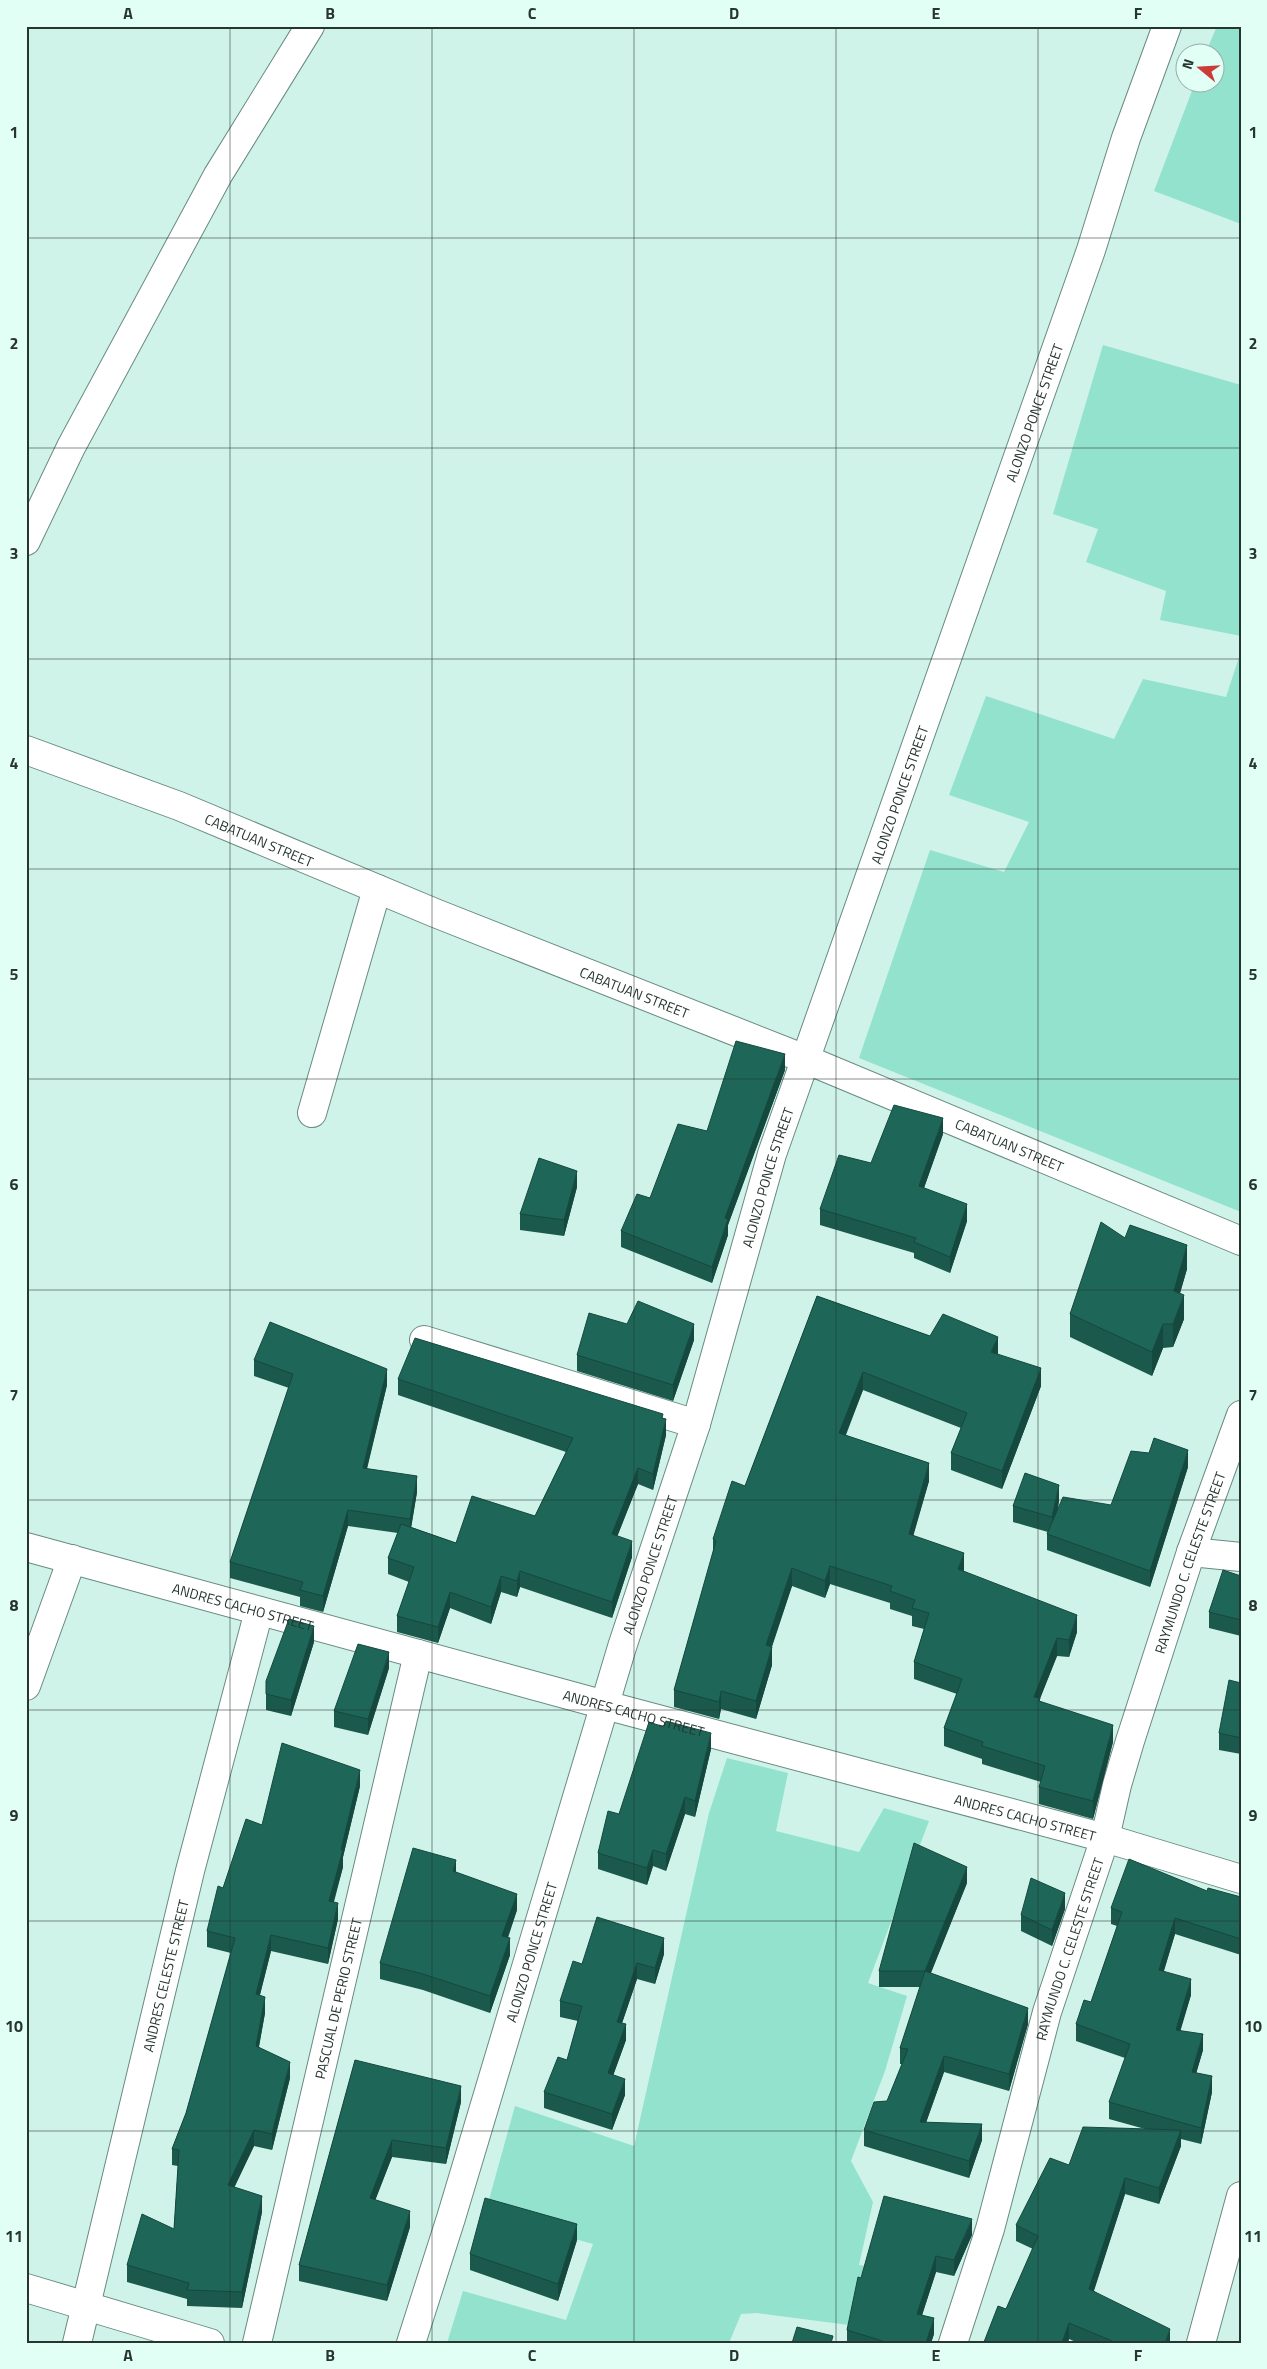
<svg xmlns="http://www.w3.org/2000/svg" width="1267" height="2369" viewBox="0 0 1267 2369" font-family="'Titillium Web',sans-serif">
<rect width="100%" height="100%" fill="#cff3e9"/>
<path fill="#93e2cd" d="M 1217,26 L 1241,26 L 1241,224 L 1154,191 L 1195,83 L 1214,82 L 1214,52 L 1206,52 Z
M 1103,345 L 1241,385 L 1241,636 L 1160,620 L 1166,591 L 1086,562 L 1098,529 L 1053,514 Z
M 1241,651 L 1241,1212 L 859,1058 L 930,850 L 1004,872 L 1029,822 L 949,795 L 986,696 L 1114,739 L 1143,679 L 1226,697 Z
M 727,1758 L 788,1773 L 776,1831 L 859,1852 L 884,1808 L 929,1821 L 868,1983 L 907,1996 L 885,2071 L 851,2161 L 873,2202 L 859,2265 L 899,2270 L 849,2325 L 757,2313 L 741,2314 L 729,2343 L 447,2343 L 463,2291 L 566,2320 L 593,2244 L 485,2214 L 515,2106 L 634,2146 L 709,1813 Z"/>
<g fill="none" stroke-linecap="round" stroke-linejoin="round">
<defs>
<g id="minor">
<path d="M 26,541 L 71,447 L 218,175 L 310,26"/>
<path id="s1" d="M 26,750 L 179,806 L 435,913 L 805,1059 L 1241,1241"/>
<path d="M 312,1113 L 377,889"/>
<path d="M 424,1340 L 696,1424"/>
<path id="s2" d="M 26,1547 L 605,1705 L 1105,1838 L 1241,1879"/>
<path d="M 1191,1552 L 1241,1557"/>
<path d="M 26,1686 L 72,1559"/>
<path d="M 26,2288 L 210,2343"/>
<path id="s3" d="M 77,2343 L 190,1871 L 259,1611"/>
<path id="s4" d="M 257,2343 L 418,1654"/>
<path id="s5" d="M 953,2343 L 990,2229 L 1047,2012 L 1105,1838 L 1117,1785 L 1130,1741 L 1191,1552 L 1241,1415"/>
<path d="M 1201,2343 L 1241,2196"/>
</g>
<g id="tertiary">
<path id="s6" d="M 411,2343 L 451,2218 L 622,1647 L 696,1424 L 772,1154 L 1091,250 L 1126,138 L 1167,26"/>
</g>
</defs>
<use href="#minor" stroke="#698a81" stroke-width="30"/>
<use href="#tertiary" stroke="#698a81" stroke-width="30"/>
<use href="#minor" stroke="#fff" stroke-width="28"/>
<use href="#tertiary" stroke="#fff" stroke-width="28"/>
</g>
<path fill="#1a594c" d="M 785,1070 L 728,1225 L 728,1235 L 712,1283 L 621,1247 L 621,1231 L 707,1131 Z
M 943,1134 L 924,1188 L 967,1221 L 950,1273 L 914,1258 L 914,1253 L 820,1225 L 820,1209 L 871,1163 Z
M 577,1187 L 564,1236 L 520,1230 L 520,1214 Z
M 1125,1238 L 1187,1269 L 1180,1293 L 1184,1319 L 1173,1347 L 1163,1348 L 1152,1376 L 1070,1337 L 1070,1314 Z
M 817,1296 L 930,1336 L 998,1355 L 1041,1386 L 1002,1489 L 951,1470 L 951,1453 L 961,1428 L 863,1390 L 846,1435 L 929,1481 L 913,1535 L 964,1571 L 1077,1632 L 1069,1657 L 1057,1656 L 1040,1698 L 1040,1701 L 1113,1742 L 1093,1819 L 1039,1804 L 1039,1787 L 1041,1782 L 982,1764 L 982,1759 L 944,1746 L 944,1728 L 957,1694 L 914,1679 L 914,1662 L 924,1629 L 912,1626 L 912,1616 L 890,1609 L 890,1603 L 830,1584 L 825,1598 L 792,1586 L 772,1647 L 772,1665 L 756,1719 L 721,1709 L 719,1719 L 674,1707 L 674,1690 L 713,1554 L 713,1539 L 745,1486 Z
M 627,1324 L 694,1340 L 673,1401 L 577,1371 L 577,1355 Z
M 254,1360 L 387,1385 L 367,1469 L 417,1492 L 411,1527 L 456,1543 L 535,1516 L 566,1452 L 398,1395 L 398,1379 L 663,1418 L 666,1435 L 653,1490 L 638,1484 L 617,1536 L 632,1557 L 612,1618 L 520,1587 L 517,1597 L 501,1592 L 491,1624 L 450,1608 L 438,1643 L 397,1632 L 397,1616 L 409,1582 L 388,1574 L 388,1558 L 398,1533 L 348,1526 L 323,1612 L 300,1606 L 300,1597 L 230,1578 L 230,1562 L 289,1388 L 254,1376 Z
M 1188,1467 L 1150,1587 L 1047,1550 L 1047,1534 L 1048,1532 L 1013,1522 L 1013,1506 L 1059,1501 L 1058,1510 L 1111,1505 Z
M 1241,1576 L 1241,1636 L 1209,1628 L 1209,1612 Z
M 314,1642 L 291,1716 L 266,1710 L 266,1681 Z
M 389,1668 L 368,1735 L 334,1727 L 334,1711 Z
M 1241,1683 L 1241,1754 L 1219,1750 L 1219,1733 Z
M 711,1749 L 695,1817 L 685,1814 L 666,1871 L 653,1866 L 647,1885 L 598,1869 L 598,1853 L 619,1814 Z
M 360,1786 L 343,1857 L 343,1867 L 334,1902 L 338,1919 L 328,1964 L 271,1951 L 260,1995 L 265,2013 L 259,2047 L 290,2078 L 272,2150 L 254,2146 L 234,2187 L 262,2212 L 242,2308 L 187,2306 L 187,2299 L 127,2282 L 127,2265 L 174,2229 L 178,2166 L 172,2165 L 172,2149 L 186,2113 L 231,1953 L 207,1947 L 207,1931 L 223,1888 L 262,1825 Z
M 456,1872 L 517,1910 L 508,1938 L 510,1955 L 490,2013 L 423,1990 L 380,1979 L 380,1963 Z
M 967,1883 L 931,1973 L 1028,2024 L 1009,2091 L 944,2072 L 926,2123 L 982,2140 L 969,2178 L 864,2146 L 864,2130 L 887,2101 L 902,2064 L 900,2064 L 900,2048 L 920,1987 L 879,1987 L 879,1971 Z
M 1207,1891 L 1241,1897 L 1241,1955 L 1175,1934 L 1164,1971 L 1191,1995 L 1180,2030 L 1203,2050 L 1196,2073 L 1212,2092 L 1201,2144 L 1181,2139 L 1181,2146 L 1159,2204 L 1125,2194 L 1094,2291 L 1170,2343 L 1078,2343 L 1069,2339 L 1068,2343 L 984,2343 L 998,2306 L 1006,2309 L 1033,2249 L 1016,2241 L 1016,2225 L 1069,2165 L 1145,2129 L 1109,2119 L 1109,2102 L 1125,2058 L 1076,2041 L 1076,2024 L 1091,2002 L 1117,1926 L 1111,1924 L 1111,1908 Z
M 1065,1909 L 1052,1946 L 1021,1931 L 1021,1915 Z
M 664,1954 L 655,1984 L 637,1979 L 622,2023 L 626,2040 L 613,2075 L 625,2095 L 612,2130 L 544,2108 L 544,2092 L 567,2060 L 578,2021 L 560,2017 L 560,2001 L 582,1964 Z
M 355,2060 L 461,2102 L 446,2164 L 392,2157 L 375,2200 L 410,2227 L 387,2301 L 299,2281 L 299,2265 Z
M 972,2235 L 954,2276 L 936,2272 L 922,2315 L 934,2334 L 931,2343 L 847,2343 L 847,2330 L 861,2278 Z
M 577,2240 L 558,2301 L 470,2270 L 470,2254 Z"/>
<path fill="#15483e" d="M 785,1054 L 785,1070 L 728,1225 L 728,1235 L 712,1283 L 712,1267 L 725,1218 Z
M 943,1118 L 943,1134 L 919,1202 L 919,1186 Z
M 577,1171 L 577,1187 L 564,1236 L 564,1220 Z
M 967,1204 L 967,1221 L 950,1273 L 950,1257 Z
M 1187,1245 L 1187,1269 L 1174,1314 L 1174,1291 Z
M 1184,1295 L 1184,1319 L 1173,1347 L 1173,1324 Z
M 694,1324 L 694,1340 L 673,1401 L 673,1385 Z
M 1163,1324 L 1163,1348 L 1152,1376 L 1152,1352 Z
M 998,1337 L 998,1354 L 991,1370 L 991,1352 Z
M 1041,1368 L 1041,1386 L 1002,1489 L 1002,1471 Z
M 387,1369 L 387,1385 L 363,1484 L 363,1468 Z
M 863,1372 L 863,1390 L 839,1450 L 839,1433 Z
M 666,1419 L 666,1435 L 653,1490 L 653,1474 Z
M 1188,1450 L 1188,1467 L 1150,1587 L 1150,1571 Z
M 929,1463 L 929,1481 L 909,1551 L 909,1534 Z
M 638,1468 L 638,1484 L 612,1550 L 612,1534 Z
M 417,1476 L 417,1492 L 410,1535 L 410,1519 Z
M 1059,1485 L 1059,1501 L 1052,1533 L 1052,1517 Z
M 348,1510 L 348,1526 L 323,1612 L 323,1596 Z
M 632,1541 L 632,1557 L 612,1618 L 612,1602 Z
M 964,1553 L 964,1570 L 958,1586 L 958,1569 Z
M 830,1566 L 830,1584 L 825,1598 L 825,1581 Z
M 792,1568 L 792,1586 L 766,1663 L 766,1645 Z
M 520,1571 L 520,1587 L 517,1597 L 517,1581 Z
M 501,1576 L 501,1592 L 491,1624 L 491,1607 Z
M 450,1592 L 450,1608 L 438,1643 L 438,1627 Z
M 1077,1615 L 1077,1632 L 1069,1657 L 1069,1640 Z
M 314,1626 L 314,1642 L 291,1716 L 291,1700 Z
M 1057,1638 L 1057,1656 L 1034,1714 L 1034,1697 Z
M 772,1647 L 772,1665 L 756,1719 L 756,1701 Z
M 389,1652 L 389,1668 L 368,1735 L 368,1719 Z
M 721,1691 L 721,1709 L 719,1719 L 719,1702 Z
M 1113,1725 L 1113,1742 L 1093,1819 L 1093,1801 Z
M 711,1733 L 711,1749 L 695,1817 L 695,1801 Z
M 360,1770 L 360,1786 L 343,1857 L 343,1867 L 329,1917 L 329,1901 Z
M 685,1797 L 685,1814 L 666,1871 L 666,1854 Z
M 653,1850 L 653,1866 L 647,1885 L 647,1868 Z
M 456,1860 L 456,1876 L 453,1871 Z
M 967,1867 L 967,1883 L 925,1987 L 925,1971 Z
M 1065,1893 L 1065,1909 L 1052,1946 L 1052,1930 Z
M 517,1894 L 517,1910 L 502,1952 L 502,1936 Z
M 338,1903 L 338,1919 L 328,1964 L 328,1948 Z
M 1175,1918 L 1175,1934 L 1159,1986 L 1159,1970 Z
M 271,1935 L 271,1951 L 256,2010 L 256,1994 Z
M 510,1938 L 510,1955 L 490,2013 L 490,1996 Z
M 664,1938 L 664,1954 L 655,1984 L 655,1968 Z
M 637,1963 L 637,1979 L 617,2038 L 617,2022 Z
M 1191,1979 L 1191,1995 L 1176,2046 L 1176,2030 Z
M 265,1997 L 265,2013 L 256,2062 L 256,2046 Z
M 1028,2008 L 1028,2024 L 1009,2091 L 1009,2074 Z
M 626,2024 L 626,2040 L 608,2090 L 608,2073 Z
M 1203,2034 L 1203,2050 L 1192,2088 L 1192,2072 Z
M 944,2056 L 944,2072 L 920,2139 L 920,2122 Z
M 290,2062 L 290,2078 L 272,2150 L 272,2134 Z
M 1212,2076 L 1212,2092 L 1201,2144 L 1201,2128 Z
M 625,2079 L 625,2095 L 612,2130 L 612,2114 Z
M 461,2086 L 461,2102 L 446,2164 L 446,2148 Z
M 982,2124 L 982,2140 L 969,2178 L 969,2161 Z
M 254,2130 L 254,2146 L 228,2201 L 228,2185 Z
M 1181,2130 L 1181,2146 L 1159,2204 L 1159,2188 Z
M 392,2140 L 392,2157 L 370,2214 L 370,2198 Z
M 1125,2178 L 1125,2194 L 1089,2305 L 1089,2289 Z
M 262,2196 L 262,2212 L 242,2308 L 242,2292 Z
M 410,2211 L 410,2227 L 387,2301 L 387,2285 Z
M 972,2219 L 972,2235 L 954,2276 L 954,2260 Z
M 577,2224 L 577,2240 L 558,2301 L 558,2284 Z
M 936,2256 L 936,2272 L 917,2331 L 917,2314 Z
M 934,2318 L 934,2334 L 931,2343 L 926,2343 Z
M 1069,2323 L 1069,2339 L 1068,2343 L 1062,2343 Z
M 1170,2329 L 1170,2343 L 1165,2343 Z"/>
<path fill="#1e6758" stroke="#15483e" d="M 736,1041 L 785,1054 L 725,1218 L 728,1219 L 712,1267 L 621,1231 L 637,1194 L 650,1198 L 678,1124 L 707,1131 Z
M 894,1105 L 943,1118 L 919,1186 L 967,1204 L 950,1257 L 914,1242 L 916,1238 L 820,1209 L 839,1155 L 871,1163 Z
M 539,1158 L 577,1171 L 564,1220 L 520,1214 Z
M 1101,1222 L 1125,1238 L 1130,1225 L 1187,1245 L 1174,1291 L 1184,1295 L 1173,1324 L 1163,1324 L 1152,1352 L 1070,1314 Z
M 817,1296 L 930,1336 L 943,1314 L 998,1337 L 991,1352 L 1041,1368 L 1002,1471 L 951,1453 L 967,1413 L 863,1372 L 839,1433 L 929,1463 L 909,1534 L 964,1553 L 958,1569 L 1077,1615 L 1069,1640 L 1057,1638 L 1034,1697 L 1040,1698 L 1039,1701 L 1113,1725 L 1093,1801 L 1039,1787 L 1045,1766 L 982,1746 L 983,1742 L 944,1728 L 962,1679 L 914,1662 L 929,1613 L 912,1608 L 915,1600 L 890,1591 L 892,1586 L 830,1566 L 825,1581 L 792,1568 L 766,1645 L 772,1647 L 756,1701 L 721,1691 L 719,1702 L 674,1690 L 716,1541 L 713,1539 L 732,1481 L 745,1486 Z
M 638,1301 L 694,1324 L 673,1385 L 577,1355 L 589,1313 L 627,1324 Z
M 270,1322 L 387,1369 L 363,1468 L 417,1476 L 410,1519 L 348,1510 L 323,1596 L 300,1590 L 303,1582 L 230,1562 L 293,1374 L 254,1360 Z
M 415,1338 L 663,1414 L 662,1418 L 666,1419 L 653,1474 L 638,1468 L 612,1534 L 632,1541 L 612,1602 L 520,1571 L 517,1581 L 501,1576 L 491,1607 L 450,1592 L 438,1627 L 397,1616 L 414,1567 L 388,1558 L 401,1524 L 456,1543 L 472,1496 L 535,1516 L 573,1438 L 398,1379 Z
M 1154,1438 L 1188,1450 L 1150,1571 L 1047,1534 L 1063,1497 L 1111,1505 L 1131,1451 L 1149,1453 Z
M 1025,1473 L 1059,1485 L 1052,1517 L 1013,1506 Z
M 1223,1570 L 1241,1576 L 1241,1620 L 1209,1612 Z
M 289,1619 L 314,1626 L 291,1700 L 266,1694 L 266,1681 Z
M 358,1644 L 389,1652 L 368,1719 L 334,1711 Z
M 1229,1680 L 1241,1683 L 1241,1738 L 1219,1733 Z
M 666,1721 L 711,1733 L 695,1801 L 685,1797 L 666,1854 L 653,1850 L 647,1868 L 598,1853 L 608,1811 L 619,1814 L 649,1722 L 664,1727 Z
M 282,1743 L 360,1770 L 341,1850 L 343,1850 L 329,1901 L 338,1903 L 328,1948 L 271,1935 L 256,1994 L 265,1997 L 256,2046 L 290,2062 L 272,2134 L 254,2130 L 228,2185 L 262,2196 L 242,2292 L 187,2290 L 189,2283 L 127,2265 L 142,2214 L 174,2229 L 179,2150 L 172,2149 L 186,2113 L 235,1938 L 207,1931 L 218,1886 L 223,1888 L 246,1819 L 262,1825 Z
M 914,1843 L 967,1867 L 925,1971 L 879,1971 Z
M 413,1848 L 456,1860 L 453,1871 L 517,1894 L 502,1936 L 510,1938 L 490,1996 L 423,1974 L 380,1963 Z
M 1129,1859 L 1207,1891 L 1208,1888 L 1241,1897 L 1241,1939 L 1175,1918 L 1159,1970 L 1191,1979 L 1176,2030 L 1203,2034 L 1192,2072 L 1212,2076 L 1201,2128 L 1109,2102 L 1130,2044 L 1076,2024 L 1084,2000 L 1091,2002 L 1122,1912 L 1111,1908 Z
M 1031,1878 L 1065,1893 L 1052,1930 L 1021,1915 Z
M 597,1917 L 664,1938 L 655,1968 L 637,1963 L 617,2022 L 626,2024 L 608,2073 L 625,2079 L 612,2114 L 544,2092 L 558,2057 L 567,2060 L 582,2006 L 560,2001 L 573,1961 L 582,1964 Z
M 925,1971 L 1028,2008 L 1009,2074 L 944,2056 L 920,2122 L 982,2124 L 969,2161 L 864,2130 L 874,2102 L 887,2101 L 908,2049 L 900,2048 Z
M 355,2060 L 461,2086 L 446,2148 L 392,2140 L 370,2198 L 410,2211 L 387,2285 L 299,2265 Z
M 1083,2127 L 1181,2130 L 1159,2188 L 1125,2178 L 1089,2289 L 1170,2329 L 1165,2343 L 1117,2343 L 1069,2323 L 1062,2343 L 984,2342 L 998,2306 L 1006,2309 L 1038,2236 L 1016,2225 L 1050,2158 L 1069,2165 Z
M 884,2196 L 972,2219 L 954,2260 L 936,2256 L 917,2314 L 934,2318 L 926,2343 L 889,2343 L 847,2330 L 858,2277 L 861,2278 Z
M 485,2198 L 577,2224 L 558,2284 L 470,2254 Z
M 797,2327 L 833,2336 L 831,2343 L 792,2343 Z"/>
<path fill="none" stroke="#273531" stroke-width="1" stroke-opacity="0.55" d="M 230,26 L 230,2343M 432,26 L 432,2343M 634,26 L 634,2343M 836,26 L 836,2343M 1038,26 L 1038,2343M 26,238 L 1241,238M 26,448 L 1241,448M 26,659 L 1241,659M 26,869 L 1241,869M 26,1079 L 1241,1079M 26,1290 L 1241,1290M 26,1500 L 1241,1500M 26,1710 L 1241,1710M 26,1921 L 1241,1921M 26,2131 L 1241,2131"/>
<g text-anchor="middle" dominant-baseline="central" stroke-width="5" stroke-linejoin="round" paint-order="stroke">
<g font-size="14" fill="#273531" stroke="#e2fff6">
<text stroke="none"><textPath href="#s6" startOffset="2029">ALONZO PONCE STREET</textPath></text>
<text stroke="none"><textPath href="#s6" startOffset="1624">ALONZO PONCE STREET</textPath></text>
<text stroke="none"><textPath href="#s1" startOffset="250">CABATUAN STREET</textPath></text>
<text stroke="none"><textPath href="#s1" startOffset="655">CABATUAN STREET</textPath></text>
<text stroke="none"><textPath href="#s1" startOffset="1060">CABATUAN STREET</textPath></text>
<text stroke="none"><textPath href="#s6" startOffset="1219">ALONZO PONCE STREET</textPath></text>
<text stroke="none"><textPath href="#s5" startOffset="816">RAYMUNDO C. CELESTE STREET</textPath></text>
<text stroke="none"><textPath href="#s6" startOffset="814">ALONZO PONCE STREET</textPath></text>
<text stroke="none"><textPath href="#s2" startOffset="225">ANDRES CACHO STREET</textPath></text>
<text stroke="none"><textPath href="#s2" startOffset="630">ANDRES CACHO STREET</textPath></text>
<text stroke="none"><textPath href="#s2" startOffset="1035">ANDRES CACHO STREET</textPath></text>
<text stroke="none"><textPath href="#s5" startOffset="411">RAYMUNDO C. CELESTE STREET</textPath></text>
<text stroke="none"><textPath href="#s6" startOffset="409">ALONZO PONCE STREET</textPath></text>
<text stroke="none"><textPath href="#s3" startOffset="378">ANDRES CELESTE STREET</textPath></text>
<text stroke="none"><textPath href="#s4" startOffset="354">PASCUAL DE PERIO STREET</textPath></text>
</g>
</g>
<rect width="1267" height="2369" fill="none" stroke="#e2fff6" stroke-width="55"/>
<g transform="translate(1200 68) rotate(288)"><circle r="24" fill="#e2fff6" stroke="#97aea7"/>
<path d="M0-4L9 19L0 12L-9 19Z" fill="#cb3c39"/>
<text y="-8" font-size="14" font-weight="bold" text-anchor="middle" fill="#273531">N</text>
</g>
<rect x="28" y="28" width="1212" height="2314" fill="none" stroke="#273531" stroke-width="2"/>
<g font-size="16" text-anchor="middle" font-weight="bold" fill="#273531">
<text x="128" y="19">A</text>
<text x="330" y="19">B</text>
<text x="532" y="19">C</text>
<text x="734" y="19">D</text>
<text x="936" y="19">E</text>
<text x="1138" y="19">F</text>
<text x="14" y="138">1</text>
<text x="1253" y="138">1</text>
<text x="14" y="349">2</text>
<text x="1253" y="349">2</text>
<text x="14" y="559">3</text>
<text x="1253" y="559">3</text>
<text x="14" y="769">4</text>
<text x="1253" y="769">4</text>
<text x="14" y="980">5</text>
<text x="1253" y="980">5</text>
<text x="14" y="1190">6</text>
<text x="1253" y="1190">6</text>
<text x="14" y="1401">7</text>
<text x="1253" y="1401">7</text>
<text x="14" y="1611">8</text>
<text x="1253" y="1611">8</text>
<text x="14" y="1821">9</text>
<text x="1253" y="1821">9</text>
<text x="14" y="2032">10</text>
<text x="1253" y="2032">10</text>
<text x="14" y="2242">11</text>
<text x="1253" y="2242">11</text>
<text x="128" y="2361">A</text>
<text x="330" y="2361">B</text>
<text x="532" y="2361">C</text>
<text x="734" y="2361">D</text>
<text x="936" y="2361">E</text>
<text x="1138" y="2361">F</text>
</g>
</svg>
